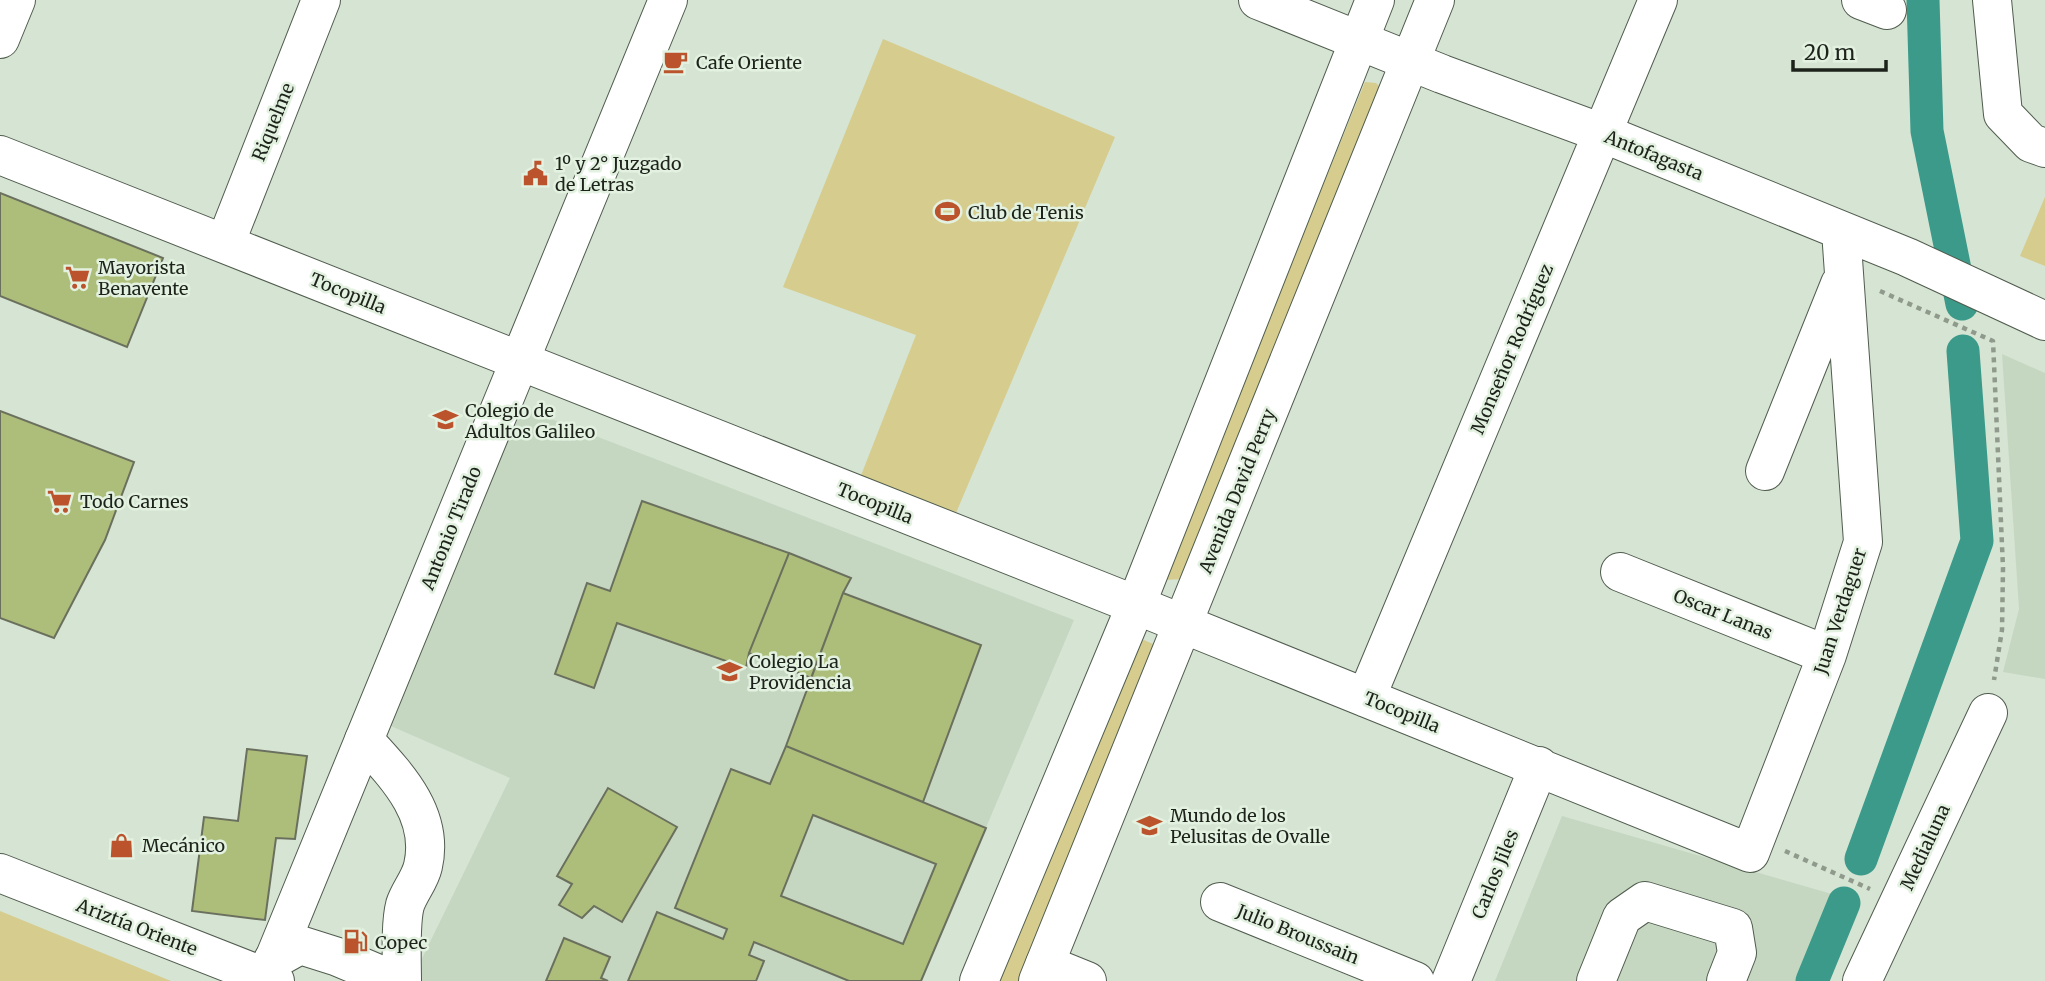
<svg xmlns="http://www.w3.org/2000/svg" width="2045" height="981" viewBox="0 0 2045 981" font-family="Merriweather,serif">
<rect width="100%" height="100%" fill="#d6e4d3"/>
<path fill="#c5d7c1" d="M 2002,354 L 2045,373 L 2045,679 L 2003,672 L 2019,609 Z
M 520,407 L 1074,620 L 921,981 L 411,981 L 510,778 L 384,723 Z
M 1562,816 L 1832,894 L 1797,981 L 1495,981 Z"/>
<path fill="#d6cc8e" d="M 883,39 L 1115,137 L 956,513 L 860,478 L 916,335 L 783,287 Z
M 1365,82 L 1376,83 L 1383,90 L 1185,579 L 1162,580 Z
M 2045,197 L 2045,266 L 2020,256 Z
M 1144,640 L 1153,644 L 1158,652 L 1021,981 L 992,981 L 1137,642 Z
M 0,911 L 171,981 L 0,981 Z"/>
<g fill="none" stroke-linecap="round" stroke-linejoin="round">
<path stroke="#3b9a8a" stroke-width="33" d="M 1923,0 L 1927,131 L 1962,304
M 1861,859 L 1977,541 L 1963,351
M 1812,981 L 1844,903"/>
</g>
<path fill="#adbe7a" stroke="#6b705e" stroke-width="2" fill-rule="evenodd" d="M 0,193 L 163,258 L 127,347 L 0,296 Z
M 0,411 L 134,462 L 105,540 L 54,638 L 0,618 Z
M 642,501 L 789,553 L 749,653 L 746,668 L 617,623 L 594,688 L 555,674 L 587,583 L 610,591 Z
M 789,553 L 851,578 L 843,593 L 811,678 L 749,653 Z
M 843,593 L 981,645 L 923,802 L 786,746 Z
M 786,746 L 986,828 L 921,981 L 849,981 L 754,942 L 749,955 L 764,961 L 756,981 L 628,981 L 657,912 L 723,939 L 727,929 L 675,908 L 731,769 L 770,784 ZM 813,815 L 936,864 L 903,944 L 781,896 Z
M 247,749 L 307,756 L 295,839 L 276,838 L 265,920 L 192,911 L 204,817 L 238,821 Z
M 608,788 L 677,827 L 622,922 L 594,906 L 582,918 L 559,905 L 572,884 L 557,876 Z
M 564,938 L 610,957 L 601,978 L 608,981 L 546,981 Z"/>
<g fill="none" stroke-linecap="round" stroke-linejoin="round">
<defs>
<path id="minor" d="M 1258,0 L 1442,74 L 1602,133 L 1907,257 L 2045,321
M 1861,0 L 1887,10
M 1992,0 L 2003,114 L 2031,143 L 2045,148
M 0,155 L 1136,605 L 1750,853 L 1827,655 L 1863,542 L 1841,231
M 225,244 L 321,0
M 1765,471 L 1840,284
M 1620,572 L 1827,655
M 1366,698 L 1658,0
M 364,740 C 396,775 435,814 423,866 C 420,880 409,892 405,905 C 400,924 402,961 402,981
M 1220,902 L 1415,981
M 273,960 L 300,945 L 338,957 L 395,981
M 1045,964 L 1087,981
M 1451,981 L 1539,766
M 1596,981 L 1622,917 L 1645,901 L 1733,928 L 1737,953 L 1726,981
M 1862,981 L 1988,713"/>
<path id="major" d="M 0,39 L 16,0
M 0,873 L 275,981
M 265,981 L 668,0
M 979,981 L 1136,605 L 1375,0
M 1038,981 L 1435,0"/>
</defs>
<use href="#minor" stroke="#505d4e" stroke-width="40"/>
<use href="#major" stroke="#505d4e" stroke-width="40"/>
<path stroke="#8f9a8c" stroke-width="4.5" stroke-dasharray="5 5" stroke-linecap="butt" d="M 1880,291 L 1993,341 L 2003,568 L 2002,630 L 1994,680
M 1785,851 L 1870,889"/>
<use href="#minor" stroke="#fff" stroke-width="38"/>
<use href="#major" stroke="#fff" stroke-width="38"/>
</g>
<defs>
<symbol id="cafe-bare" viewBox="-9 -9 18 18"><path d="M-5.5-4.5H6V0H3Q3 3.5 0 3.5H-2.5Q-5.5 3.5-5.5 0ZM3-3.2v2h1.7v-2ZM-6 4.5H4V6H-6Z" fill="#bb542c" stroke="#e3f2e0" stroke-width="2.5" paint-order="stroke"/></symbol>
<symbol id="civic-bare" viewBox="-9 -9 18 18"><path d="M-.6-6.5H3V-4.5H.6V-3L4-1V1h2V6H-6V1h2V-1L-.6-3ZM-1.2 2.5V6h2.4V2.5Z" fill="#bb542c" stroke="#e3f2e0" stroke-width="2.5" paint-order="stroke"/></symbol>
<symbol id="stadium-bare" viewBox="-9 -9 18 18"><path d="M0-5a6.5 5 0 1 0 0 10a6.5 5 0 1 0 0-10ZM-3.5-1.8h7v3.6h-7Z" fill="#bb542c" stroke="#e3f2e0" stroke-width="2.5" paint-order="stroke"/></symbol>
<symbol id="supermarket-bare" viewBox="-9 -9 18 18"><path d="M-6-5.5h2.5l.6 2H6L4.5 2H-2.5L-4.4-4H-6ZM-1.5 3.2a1.3 1.3 0 1 0 .1 0ZM3 3.2a1.3 1.3 0 1 0 .1 0Z" fill="#bb542c" stroke="#e3f2e0" stroke-width="2.5" paint-order="stroke"/></symbol>
<symbol id="school-bare" viewBox="-9 -9 18 18"><path d="M0-5L7-2L0 1L-7-2ZM-4 1L0 2.5L4 1V4Q0 6-4 4Z" fill="#bb542c" stroke="#e3f2e0" stroke-width="2.5" paint-order="stroke"/></symbol>
<symbol id="shop-bare" viewBox="-9 -9 18 18"><path d="M-5-2.5h2.3a2.7 3.5 0 0 1 5.4 0H5L5.5 6h-11ZM-1.5-2.5h3a1.5 2.3 0 0 0-3 0Z" fill="#bb542c" stroke="#e3f2e0" stroke-width="2.5" paint-order="stroke"/></symbol>
<symbol id="fuel-bare" viewBox="-9 -9 18 18"><path d="M-5.5-6h7V0h2V4h1.3V-2.5L3-4.5l.8-.8L6-3V5H2.5V1h-1V6h-7ZM-4.2-4.7v3.2H.2V-4.7Z" fill="#bb542c" stroke="#e3f2e0" stroke-width="2.5" paint-order="stroke"/></symbol>
</defs>
<g fill-rule="evenodd">
<use href="#cafe-bare" x="658" y="44" width="35" height="35"/>
<use href="#civic-bare" x="518" y="156" width="35" height="35"/>
<use href="#stadium-bare" x="930" y="194" width="35" height="35"/>
<use href="#supermarket-bare" x="60" y="260" width="35" height="35"/>
<use href="#school-bare" x="428" y="402" width="35" height="35"/>
<use href="#supermarket-bare" x="42" y="484" width="35" height="35"/>
<use href="#school-bare" x="712" y="654" width="35" height="35"/>
<use href="#school-bare" x="1132" y="808" width="35" height="35"/>
<use href="#shop-bare" x="104" y="828" width="35" height="35"/>
<use href="#fuel-bare" x="338" y="924" width="35" height="35"/>
</g>
<g text-anchor="middle" dominant-baseline="central" stroke-width="5" stroke-linejoin="round" paint-order="stroke">
<g font-size="18" fill="#1d221b" stroke="#e3f2e0" text-anchor="start">
<text x="696" y="62">Cafe Oriente</text>
<text x="555" y="163">1º y 2° Juzgado<tspan x="555" dy="21">de Letras</tspan></text>
<text x="968" y="212">Club de Tenis</text>
<text x="98" y="267">Mayorista<tspan x="98" dy="21">Benavente</tspan></text>
<text x="465" y="410">Colegio de<tspan x="465" dy="21">Adultos Galileo</tspan></text>
<text x="80" y="501">Todo Carnes</text>
<text x="749" y="661">Colegio La<tspan x="749" dy="21">Providencia</tspan></text>
<text x="1170" y="815">Mundo de los<tspan x="1170" dy="21">Pelusitas de Ovalle</tspan></text>
<text x="142" y="845">Mecánico</text>
<text x="375" y="942">Copec</text>
</g>
<g font-size="18" fill="#1d221b" stroke="#e3f2e0">
<text transform="translate(273 122) rotate(-68)">Riquelme</text>
<text transform="translate(1654 155) rotate(22)">Antofagasta</text>
<text transform="translate(348 293) rotate(22)">Tocopilla</text>
<text transform="translate(1512 349) rotate(-67)">Monseñor Rodríguez</text>
<text transform="translate(1237 491) rotate(-68)">Avenida David Perry</text>
<text transform="translate(875 503) rotate(22)">Tocopilla</text>
<text transform="translate(451 528) rotate(-68)">Antonio Tirado</text>
<text transform="translate(1840 611) rotate(-72)">Juan Verdaguer</text>
<text transform="translate(1723 614) rotate(22)">Oscar Lanas</text>
<text transform="translate(1402 712) rotate(22)">Tocopilla</text>
<text transform="translate(1925 847) rotate(-65)">Medialuna</text>
<text transform="translate(1495 874) rotate(-68)">Carlos Jiles</text>
<text transform="translate(137 927) rotate(21)">Ariztía Oriente</text>
<text transform="translate(1298 934) rotate(22)">Julio Broussain</text>
</g>
</g>
<path d="M1793 60v10h93v-10" fill="none" stroke="#1d221b" stroke-width="3.5"/>
<text x="1804" y="60" font-size="21" fill="#1d221b" stroke="#e3f2e0" stroke-width="5" paint-order="stroke">20 m</text>
</svg>
